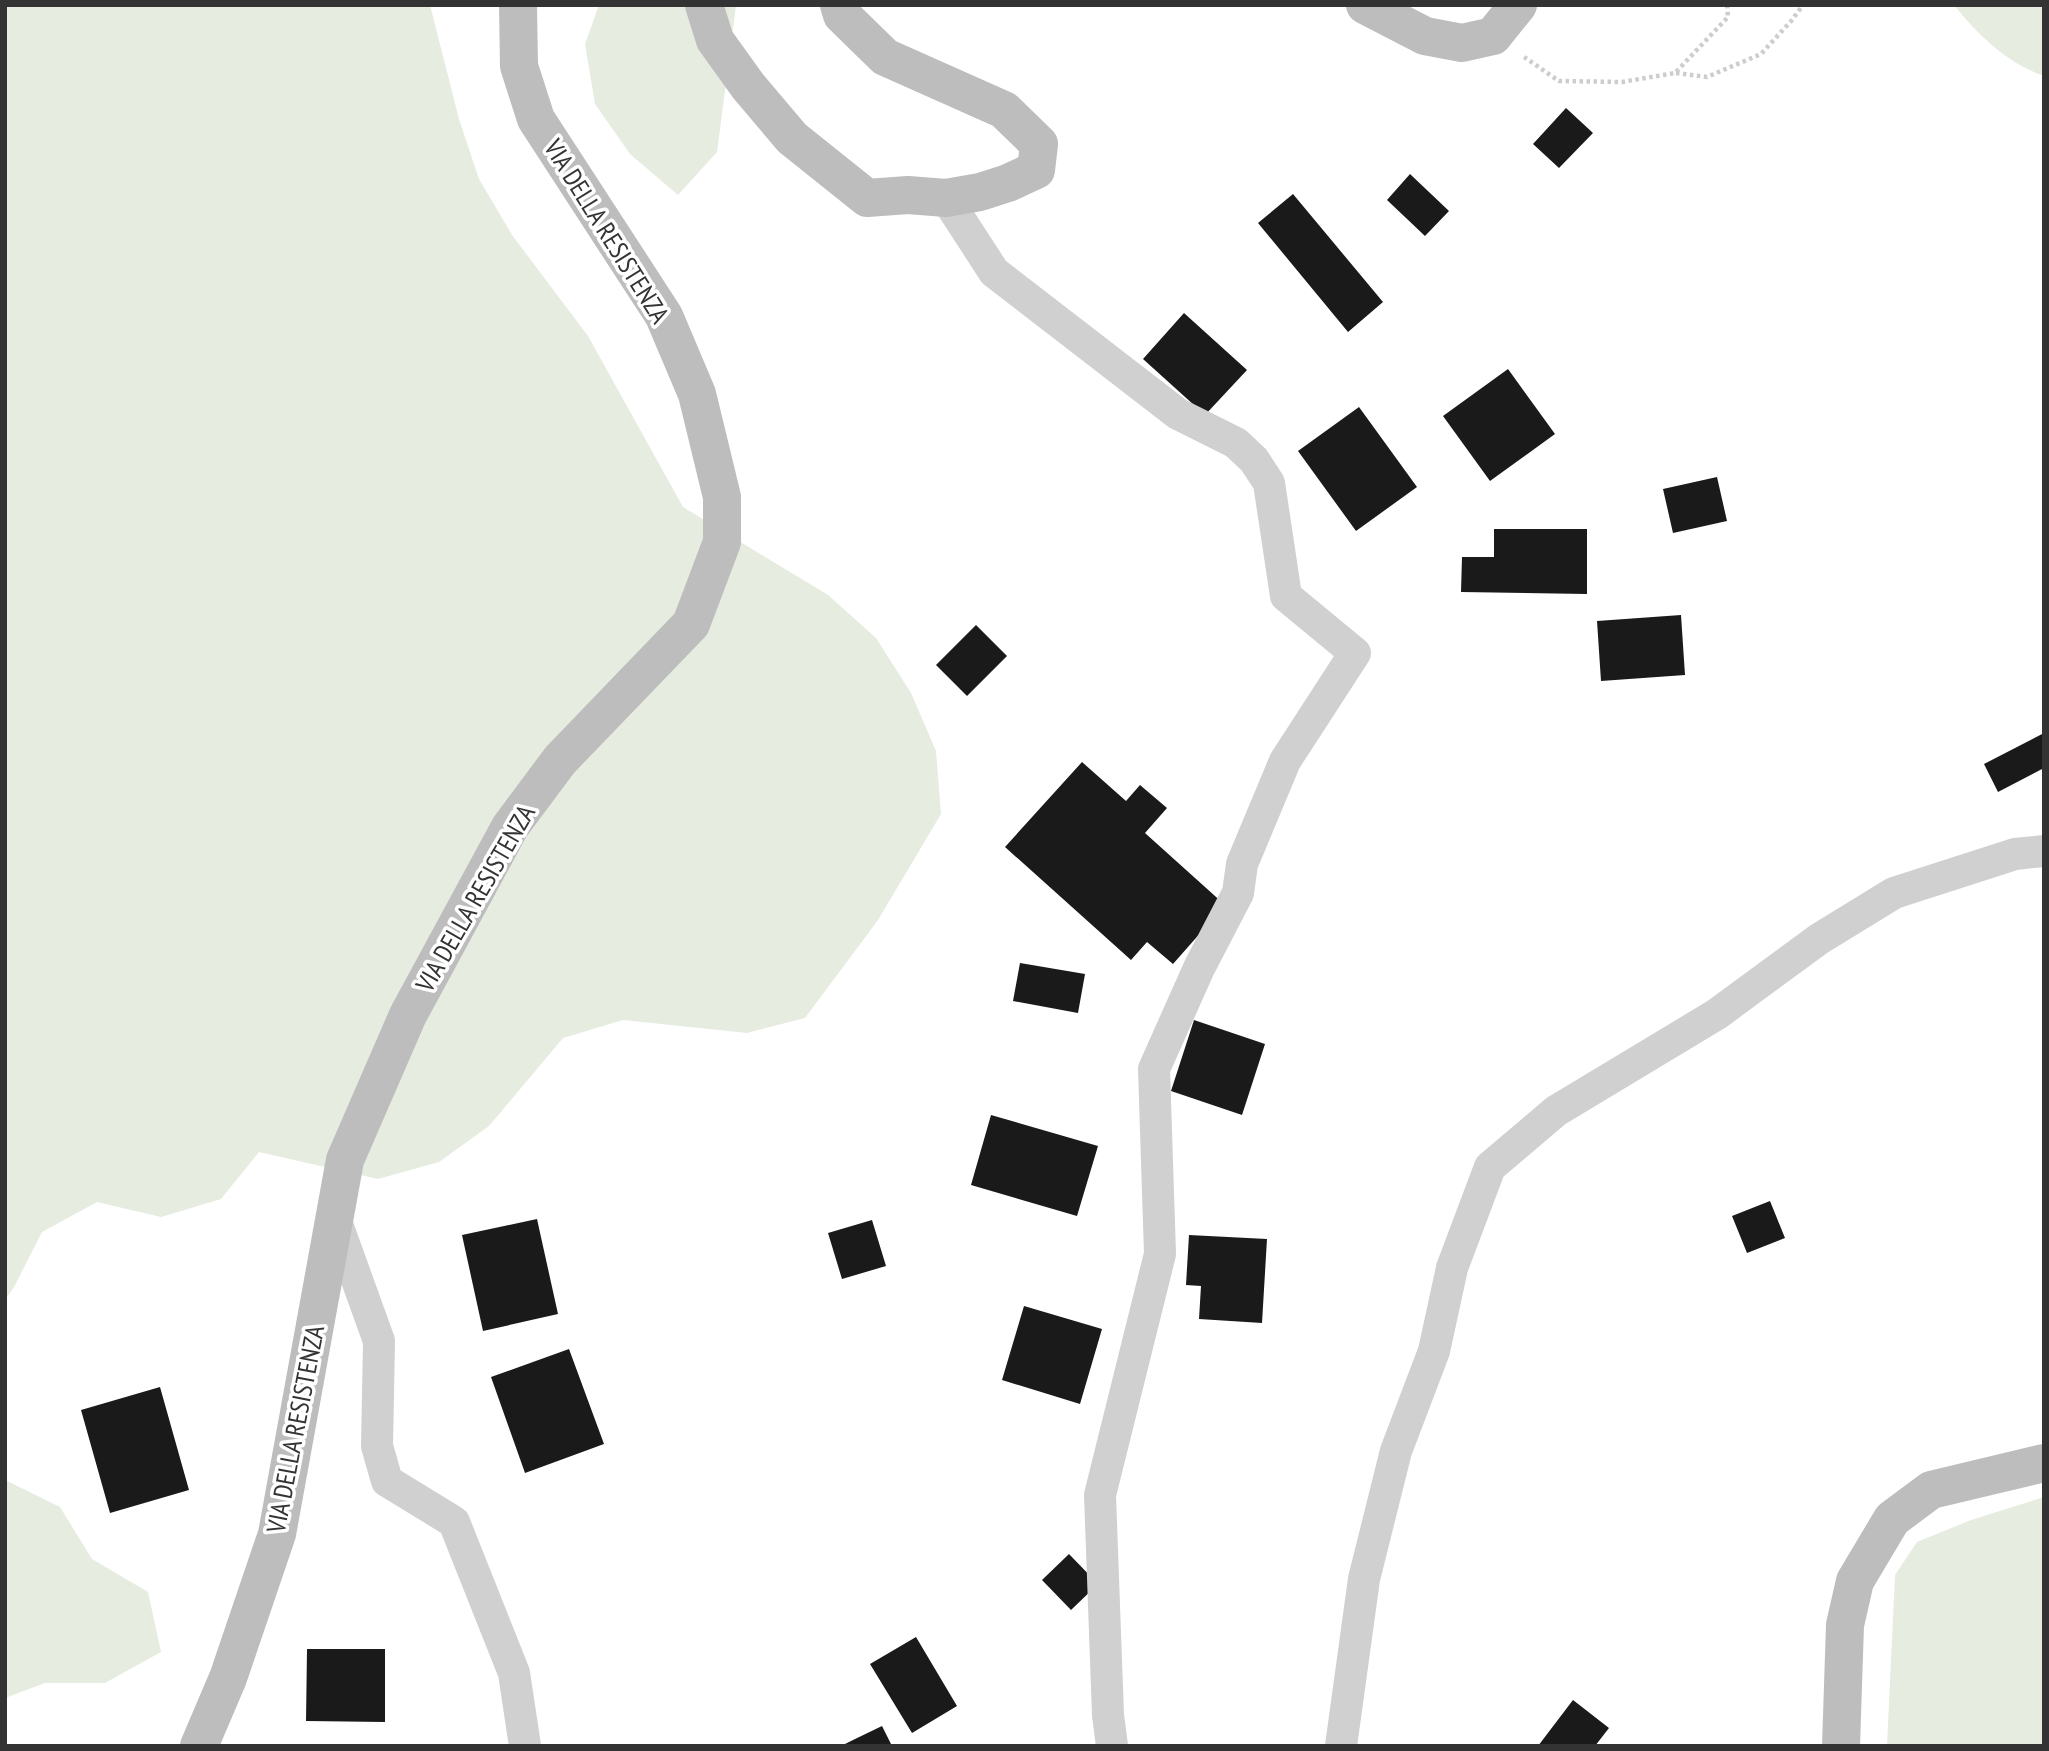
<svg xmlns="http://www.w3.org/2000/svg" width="2049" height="1751" viewBox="0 0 2049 1751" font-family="'PT Sans Narrow',sans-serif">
<rect width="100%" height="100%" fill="#fff"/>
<path fill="#e6ecdf" d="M 5,5 L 430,5 L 459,119 L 479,179 L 512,235 L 588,336 L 683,507 L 828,595 L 876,638 L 911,693 L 936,751 L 941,814 L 878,920 L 805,1018 L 747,1033 L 623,1020 L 563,1038 L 489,1126 L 439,1162 L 378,1179 L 259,1152 L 221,1199 L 161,1217 L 97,1202 L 42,1232 L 14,1287 L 5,1300 Z
M 599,5 L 736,5 L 717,152 L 678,195 L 630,154 L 595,104 L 585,44 Z
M 1954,5 L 2044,5 L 2044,76 C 2007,63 1978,35 1954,5 Z
M 5,1480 L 60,1507 L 92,1559 L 148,1592 L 161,1652 L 105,1683 L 45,1683 L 5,1698 Z
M 2044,1497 L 2044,1746 L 1887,1746 L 1895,1575 L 1917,1542 L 1971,1520 Z"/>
<path fill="#1a1a1a" d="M 1566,108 L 1593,133 L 1559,168 L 1533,144 Z
M 1410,174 L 1449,211 L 1425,236 L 1387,200 Z
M 1293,194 L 1383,302 L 1348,332 L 1258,223 Z
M 1184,313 L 1247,370 L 1205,415 L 1143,359 Z
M 1508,369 L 1555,434 L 1490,481 L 1443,416 Z
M 1359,407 L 1417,487 L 1356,531 L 1298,451 Z
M 1717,477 L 1727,521 L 1673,533 L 1663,489 Z
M 1494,529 L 1587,529 L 1587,594 L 1461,592 L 1462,557 L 1494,557 Z
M 1681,615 L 1685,675 L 1601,681 L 1597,621 Z
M 976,625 L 1007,656 L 967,696 L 936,665 Z
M 2044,733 L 2044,768 L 1998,792 L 1984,764 Z
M 1082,762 L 1126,801 L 1140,785 L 1167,808 L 1145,833 L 1225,905 L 1173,964 L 1147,942 L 1131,960 L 1005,847 Z
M 1020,963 L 1085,974 L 1078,1013 L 1013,1001 Z
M 1194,1020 L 1265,1044 L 1242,1115 L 1171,1091 Z
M 991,1115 L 1098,1146 L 1077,1216 L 971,1185 Z
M 1770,1201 L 1785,1238 L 1747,1253 L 1732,1216 Z
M 537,1219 L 558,1314 L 483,1331 L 462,1235 Z
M 872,1220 L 886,1266 L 842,1279 L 828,1233 Z
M 1189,1235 L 1267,1239 L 1262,1323 L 1199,1319 L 1201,1286 L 1186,1285 Z
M 1024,1306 L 1102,1329 L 1080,1404 L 1002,1380 Z
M 569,1349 L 604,1444 L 525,1473 L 491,1377 Z
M 160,1387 L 189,1490 L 110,1513 L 81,1410 Z
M 1069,1554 L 1098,1584 L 1071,1610 L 1042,1580 Z
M 916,1637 L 957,1706 L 912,1733 L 870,1664 Z
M 307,1649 L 385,1649 L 385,1722 L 306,1721 Z
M 1573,1700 L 1609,1728 L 1595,1746 L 1538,1746 Z
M 882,1726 L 892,1746 L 841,1746 L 853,1740 Z"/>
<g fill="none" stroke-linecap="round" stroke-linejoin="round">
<path stroke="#cdcdcd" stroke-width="4.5" stroke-dasharray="3.5 3.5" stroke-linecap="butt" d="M 1524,57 L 1559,81 L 1622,82 L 1675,73 L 1728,17 L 1727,5
M 1676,73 L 1707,77 L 1761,54 L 1792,20 L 1803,5"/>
<path stroke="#d0d0d0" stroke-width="32" d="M 946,198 L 994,272 L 1178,414 L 1236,443 L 1254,460 L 1269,483 L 1286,596 L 1355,653 L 1285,761 L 1242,864 L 1238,893 L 1199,968 L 1154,1069 L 1160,1254 L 1100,1495 L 1108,1715 L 1112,1746
M 334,1216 L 379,1341 L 377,1446 L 387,1481 L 454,1522 L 514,1673 L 525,1746
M 1341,1746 L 1364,1579 L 1396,1451 L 1434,1351 L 1452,1268 L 1490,1167 L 1556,1111 L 1717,1014 L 1819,939 L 1894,893 L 2015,854 L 2044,851"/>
<path stroke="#bdbdbd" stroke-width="38" d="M 704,5 L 715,40 L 748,86 L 792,138 L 867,198 L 908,195 L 946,198 L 980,192 L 1008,183 L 1036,170 L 1039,144 L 1004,110 L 885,57 L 842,15 L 839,5
M 1365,5 L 1425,36 L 1462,43 L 1493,36 L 1518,5
M 199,1746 L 228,1678 L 277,1534 L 345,1160 L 408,1015 L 510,827 L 560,760 L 691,624 L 722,542 L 722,497 L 697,394 L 664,316 L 536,119 L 519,66 L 518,5
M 1841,1746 L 1845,1625 L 1855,1581 L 1892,1519 L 1931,1490 L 2044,1463"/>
</g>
<g text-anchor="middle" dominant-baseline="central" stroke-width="7" stroke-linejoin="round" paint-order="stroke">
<g font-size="26" fill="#333" stroke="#fff">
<text transform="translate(607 231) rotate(58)">VIA DELLA RESISTENZA</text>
<text transform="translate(475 898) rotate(-60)">VIA DELLA RESISTENZA</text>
<text transform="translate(295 1429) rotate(-79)">VIA DELLA RESISTENZA</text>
</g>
</g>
<rect width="2049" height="1751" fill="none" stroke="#333333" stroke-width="14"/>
</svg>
